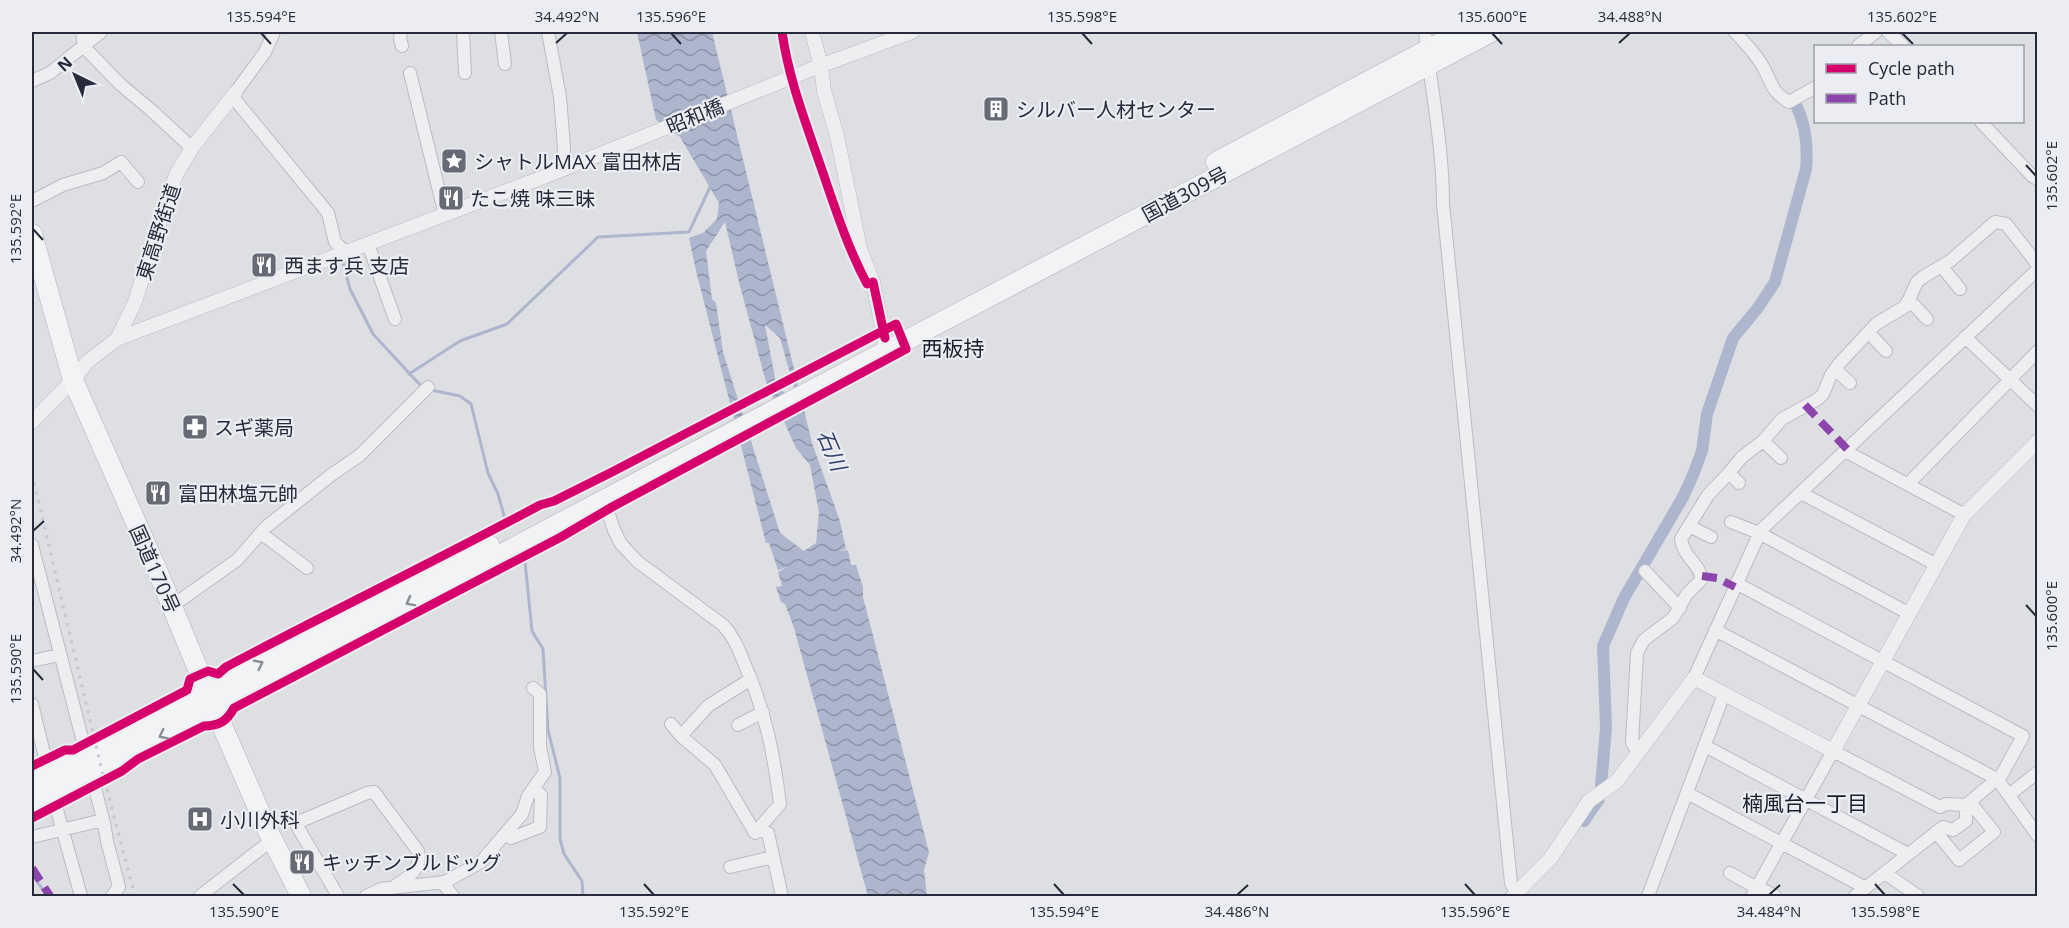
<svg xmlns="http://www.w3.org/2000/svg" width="2069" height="928" viewBox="0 0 2069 928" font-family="'Open Sans','Noto Sans JP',sans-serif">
<defs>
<pattern id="water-waves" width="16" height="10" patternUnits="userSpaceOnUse" patternTransform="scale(1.5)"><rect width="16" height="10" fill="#aeb6cd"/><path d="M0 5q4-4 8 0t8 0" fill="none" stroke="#8e94a7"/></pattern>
</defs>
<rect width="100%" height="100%" fill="#dedfe3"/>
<path fill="url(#water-waves)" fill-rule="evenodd" d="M 637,32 L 712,32 L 812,443 L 840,521 L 846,549 L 839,551 L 848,550 L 851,565 L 856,565 L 863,587 L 863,597 L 929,852 L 924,870 L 927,896 L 868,896 L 794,628 L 785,604 L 781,602 L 776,587 L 782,586 L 778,572 L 787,567 L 778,570 L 769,543 L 766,543 L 696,271 L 689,238 L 703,233 L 717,219 L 719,203 L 680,137 L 656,120 ZM 725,222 L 740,286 L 766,382 L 796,448 L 810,465 L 819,512 L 816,543 L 804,551 L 780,533 L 723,352 L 716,303 L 712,299 L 706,251 ZM 765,325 L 780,338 L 801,412 L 776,383 Z"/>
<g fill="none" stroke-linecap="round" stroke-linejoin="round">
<path stroke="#aeb6cd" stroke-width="3" d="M 342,258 L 350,289 L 373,334 L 422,387
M 409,374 L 460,341 L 507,324 L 598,237 L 689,232 L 711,185
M 431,390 L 460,396 L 471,404 L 488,473 L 498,494 L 505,519
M 525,562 L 532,631 L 543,649 L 548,730 L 560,778 L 560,839 L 564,854 L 582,881 L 583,896
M 32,874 L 47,896"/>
<path stroke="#aeb6cd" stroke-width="12" d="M 1601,786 L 1606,728 L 1603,646 L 1624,598 L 1683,497 L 1693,475 L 1702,451 L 1707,414 L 1733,338 L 1757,309 L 1775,282 L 1806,169 C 1808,147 1806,125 1796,105
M 1584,821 L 1599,799"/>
<defs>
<path id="minor" d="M 82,32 L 84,47 L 121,85 L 151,110 L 192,148
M 401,32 L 400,39 L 402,46
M 463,32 L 465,73
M 501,32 L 505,64
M 548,32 L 560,97 L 564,147 L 563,160 L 566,169
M 1425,32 C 1431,89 1443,145 1443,204 L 1511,883 L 1516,893 L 1512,896
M 1735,32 C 1744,42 1755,53 1762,65 C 1772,82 1770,91 1789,102 L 1816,87
M 1888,32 L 1903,46
M 1858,46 L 1876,32
M 410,73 L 445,215
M 32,81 L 50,73 L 101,32
M 235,93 L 265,52 L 274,32
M 232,96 L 328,213 L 335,242 L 345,252
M 1981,122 L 2033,177 L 2034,175 L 2038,180
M 32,201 L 63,185 L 103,173 L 121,162 L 138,182
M 368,244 L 395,319
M 1942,267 L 1960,289
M 1907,302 L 1914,305 L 1927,319
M 1869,333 L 1886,351
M 1965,337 L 2038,406
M 1835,369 L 1850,383
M 1763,441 L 1781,458
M 1845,451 L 1965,515
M 1729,473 L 1739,483
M 1908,484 L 2038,351
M 1801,493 L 1937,565
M 604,500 L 614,530 L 621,544 L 638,562 L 723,625 C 734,637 739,650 745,665 C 765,710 774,755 780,804 L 755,833 L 715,765 L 681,736 L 708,706 L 751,679
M 1731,522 L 1759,533 L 1910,614
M 1689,526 L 1711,537
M 261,533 L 307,568
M 32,545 L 104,823 L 107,841 L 119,887 L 112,896
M 1645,571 L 1680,608
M 1736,583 L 2023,736 L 2001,776 L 1997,779 L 1966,805 L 1946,804 L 1940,807
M 172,606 L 237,560 L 266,527 L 331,475 L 359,456 L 428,387
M 1715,630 L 1997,779 L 2038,836
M 32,661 L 59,655
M 1694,678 L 1761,530 L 2038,269
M 32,704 L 49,774
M 671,724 L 681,736
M 738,725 L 763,712
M 1705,746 L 1908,854
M 1638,753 L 1632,743 L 1637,653 L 1644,640 L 1673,618 L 1687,594 L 1701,580 C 1702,565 1683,558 1681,539 L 1708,495 L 1728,474 L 1742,457 L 1763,441 L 1782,419 L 1818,399 L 1823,394 L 1831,375 L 1838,365 L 1876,324 L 1906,306 L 1917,282 L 1923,277 L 1950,261 L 1995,222 L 2006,224 L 2038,265
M 1687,793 L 1866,888
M 2009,795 L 2038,772
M 55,803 L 81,896
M 1943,827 L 1953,830 L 1966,821 L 1966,805
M 758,830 L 768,833 L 782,896
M 1936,832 L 1959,860 L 1994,832 L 1970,802
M 505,834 L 511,838 L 540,827 L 541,795 L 534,789
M 32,837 L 103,820
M 730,867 L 773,857
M 1730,873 L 1757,888
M 1885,873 L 1918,896
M 442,882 L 453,896
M 1758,887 L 1775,896
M 200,896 L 272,840
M 338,896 L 297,826 L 301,821 L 367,793 L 374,792 L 418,851 C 422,869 409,877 395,886
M 366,896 L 381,889 L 445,882 L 481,862 L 522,814 L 528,796 L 545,772 L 540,747 L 540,694 L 533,688
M 1648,896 L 1724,694
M 1752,896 L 1833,751 L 1940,807
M 1855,896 L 1943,827"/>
<path id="tertiary" d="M 812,32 L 821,66 L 824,91 L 837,136 L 860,249 L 873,282 L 887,352
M 117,339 L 541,178 L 817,67 L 912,32
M 32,422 L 73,380 L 87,362 L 117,339 L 135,302 L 167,198 L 177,173 L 192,148 L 235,93
M 1516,893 L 1550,859 L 1589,801 L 1617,781 L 1623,773 L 1694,678 L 1833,751 L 1964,515 L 2038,441"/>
<path id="trunk" d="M 1216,162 L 1461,32
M 32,234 L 73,380 L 157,570 L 207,691 L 267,829 L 301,896
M 32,784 L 489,545
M 32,803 L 316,654 L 418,598 L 1491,32"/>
</defs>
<use href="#minor" stroke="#bbbcc0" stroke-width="14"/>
<use href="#tertiary" stroke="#bbbcc0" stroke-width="15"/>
<use href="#trunk" stroke="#b1b2b8" stroke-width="21"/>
<use href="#minor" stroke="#eeeef0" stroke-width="12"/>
<use href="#tertiary" stroke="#eeeef0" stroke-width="14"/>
<use href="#trunk" stroke="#f2f3f4" stroke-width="20"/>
<path stroke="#c7c8cb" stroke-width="3" stroke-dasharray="3 6" stroke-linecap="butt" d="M 32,474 L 102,771 L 135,896"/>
<path stroke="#8e44ad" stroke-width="8" stroke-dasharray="15 8" stroke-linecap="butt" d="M 1805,405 L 1847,449
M 1702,576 L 1717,578 L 1735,587
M 32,868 L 50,896"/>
<defs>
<path id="cycleway" d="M 782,32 C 789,81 807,126 823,173 C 836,211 848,248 867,284 L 873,282 L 885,338
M 32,766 L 65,750 L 73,750 L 187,690 L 190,679 L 208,671 L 218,674 L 226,667 C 330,612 436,561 540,505 L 554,501 L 612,472 L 896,324 L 906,349 L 612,507 L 561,537 L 234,708 C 227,721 219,726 204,726 L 138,759 L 122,771 L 32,818"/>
</defs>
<use href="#cycleway" stroke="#ebedf3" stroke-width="13"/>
<use href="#cycleway" stroke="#d6006c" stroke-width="9"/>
</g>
<defs><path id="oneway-chevron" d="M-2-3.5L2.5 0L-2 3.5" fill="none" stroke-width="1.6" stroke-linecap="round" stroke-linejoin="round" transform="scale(1.5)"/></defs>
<g stroke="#8c8e97">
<use href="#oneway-chevron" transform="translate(410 602) rotate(151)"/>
<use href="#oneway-chevron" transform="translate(259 664) rotate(-27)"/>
<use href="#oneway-chevron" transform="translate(163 735) rotate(153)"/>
</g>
<path fill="none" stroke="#272a3a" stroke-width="2" d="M 261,33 L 271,44M 671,33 L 681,44M 1082,33 L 1092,44M 1492,33 L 1502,44M 1902,33 L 1913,44M 556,43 L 567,33M 1619,43 L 1630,33M 2026,165 L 2036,176M 33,229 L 43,240M 33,531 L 44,521M 2026,605 L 2036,616M 33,669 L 43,680M 233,884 L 244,895M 644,884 L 654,895M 1054,884 L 1064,895M 1465,884 L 1475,895M 1875,884 L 1885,895M 1237,895 L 1248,885M 1769,895 L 1780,885"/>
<defs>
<symbol id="building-square" viewBox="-11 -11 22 22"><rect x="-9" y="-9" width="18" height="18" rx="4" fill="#676975" stroke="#ebedf3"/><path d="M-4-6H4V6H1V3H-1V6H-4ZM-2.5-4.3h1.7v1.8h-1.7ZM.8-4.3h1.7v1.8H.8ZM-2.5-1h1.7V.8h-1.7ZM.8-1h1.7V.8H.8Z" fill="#fff"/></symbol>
<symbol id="sight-square" viewBox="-11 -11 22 22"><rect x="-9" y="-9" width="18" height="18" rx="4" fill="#676975" stroke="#ebedf3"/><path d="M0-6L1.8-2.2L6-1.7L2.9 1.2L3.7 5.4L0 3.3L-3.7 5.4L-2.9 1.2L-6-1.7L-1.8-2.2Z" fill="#fff"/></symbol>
<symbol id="restaurant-square" viewBox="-11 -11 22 22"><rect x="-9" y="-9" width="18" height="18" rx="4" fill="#676975" stroke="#ebedf3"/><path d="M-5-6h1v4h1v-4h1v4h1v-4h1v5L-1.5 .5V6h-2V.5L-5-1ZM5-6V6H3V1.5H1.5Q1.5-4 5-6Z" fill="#fff"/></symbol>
<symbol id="pharmacy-square" viewBox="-11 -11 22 22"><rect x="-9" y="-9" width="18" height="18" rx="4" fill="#676975" stroke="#ebedf3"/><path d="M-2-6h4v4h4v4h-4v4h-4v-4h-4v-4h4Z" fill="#fff"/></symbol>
<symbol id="hospital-square" viewBox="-11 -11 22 22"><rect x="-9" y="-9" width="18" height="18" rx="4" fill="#676975" stroke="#ebedf3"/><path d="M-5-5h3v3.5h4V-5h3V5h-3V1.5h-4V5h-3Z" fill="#fff"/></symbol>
</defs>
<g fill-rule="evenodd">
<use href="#building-square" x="981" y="94" width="30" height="30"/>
<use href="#sight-square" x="439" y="146" width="30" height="30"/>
<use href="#restaurant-square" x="436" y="183" width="30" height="30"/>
<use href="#restaurant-square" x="249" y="250" width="30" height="30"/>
<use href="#pharmacy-square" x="180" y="412" width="30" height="30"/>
<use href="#restaurant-square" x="143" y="478" width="30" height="30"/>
<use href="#hospital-square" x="185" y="804" width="30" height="30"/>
<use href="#restaurant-square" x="287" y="847" width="30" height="30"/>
</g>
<g text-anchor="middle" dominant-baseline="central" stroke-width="4.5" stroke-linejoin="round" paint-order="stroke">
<g font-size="20" fill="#272a3a" stroke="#ebedf3" text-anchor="start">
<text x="1016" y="109">シルバー人材センター</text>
<text x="474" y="161">シャトルMAX 富田林店</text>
<text x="470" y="198">たこ焼 味三昧</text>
<text x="284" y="265">西ます兵 支店</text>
<text x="214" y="427">スギ薬局</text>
<text x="178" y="493">富田林塩元帥</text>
<text x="220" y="819">小川外科</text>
<text x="322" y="862">キッチンブルドッグ</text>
</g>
<g font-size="20" fill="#272a3a" stroke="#ebedf3">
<text transform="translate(695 116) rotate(-22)">昭和橋</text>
<text transform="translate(1185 194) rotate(-28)">国道309号</text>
<text transform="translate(158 232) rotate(-72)">東高野街道</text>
<text transform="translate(155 569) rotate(66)">国道170号</text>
</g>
<g font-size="21" fill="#191c2b" stroke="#ebedf3">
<text x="953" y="348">西板持</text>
<text x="1805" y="803">楠風台一丁目</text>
</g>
<g font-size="21" font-style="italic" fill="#34416b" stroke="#ebedf3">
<text transform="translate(832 450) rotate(67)">石川</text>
</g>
</g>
<rect width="2069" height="928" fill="none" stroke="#ebedf3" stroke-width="66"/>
<rect x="1814" y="45" width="210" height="78" fill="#ebedf3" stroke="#9d9fa9" stroke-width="1.5"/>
<rect x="1826" y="64" width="30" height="9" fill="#d6006c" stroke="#9d9fa9" stroke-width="1.5"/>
<text x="1868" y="75" font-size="18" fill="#272a3a">Cycle path</text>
<rect x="1826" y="94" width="30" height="9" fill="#8e44ad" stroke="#9d9fa9" stroke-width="1.5"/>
<text x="1868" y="105" font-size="18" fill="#272a3a">Path</text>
<g transform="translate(75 75) rotate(317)" stroke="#ebedf3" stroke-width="4.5" paint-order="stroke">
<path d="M0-4.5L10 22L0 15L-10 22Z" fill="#272a3a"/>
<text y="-9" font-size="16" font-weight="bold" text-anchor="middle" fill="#272a3a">N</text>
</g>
<rect x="33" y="33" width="2003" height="862" fill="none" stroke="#272a3a" stroke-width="2"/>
<g font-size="15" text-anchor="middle" fill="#272a3a">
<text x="261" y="22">135.594°E</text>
<text x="567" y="22">34.492°N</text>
<text x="671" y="22">135.596°E</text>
<text x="1082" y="22">135.598°E</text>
<text x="1492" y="22">135.600°E</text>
<text x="1630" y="22">34.488°N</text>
<text x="1902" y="22">135.602°E</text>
<text transform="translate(2052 176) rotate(-90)" y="5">135.602°E</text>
<text transform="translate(16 229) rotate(-90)" y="5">135.592°E</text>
<text transform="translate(16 531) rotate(-90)" y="5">34.492°N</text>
<text transform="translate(2052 616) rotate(-90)" y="5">135.600°E</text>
<text transform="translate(16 669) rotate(-90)" y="5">135.590°E</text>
<text x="244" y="917">135.590°E</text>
<text x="654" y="917">135.592°E</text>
<text x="1064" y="917">135.594°E</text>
<text x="1237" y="917">34.486°N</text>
<text x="1475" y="917">135.596°E</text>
<text x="1769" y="917">34.484°N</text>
<text x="1885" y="917">135.598°E</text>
</g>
</svg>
